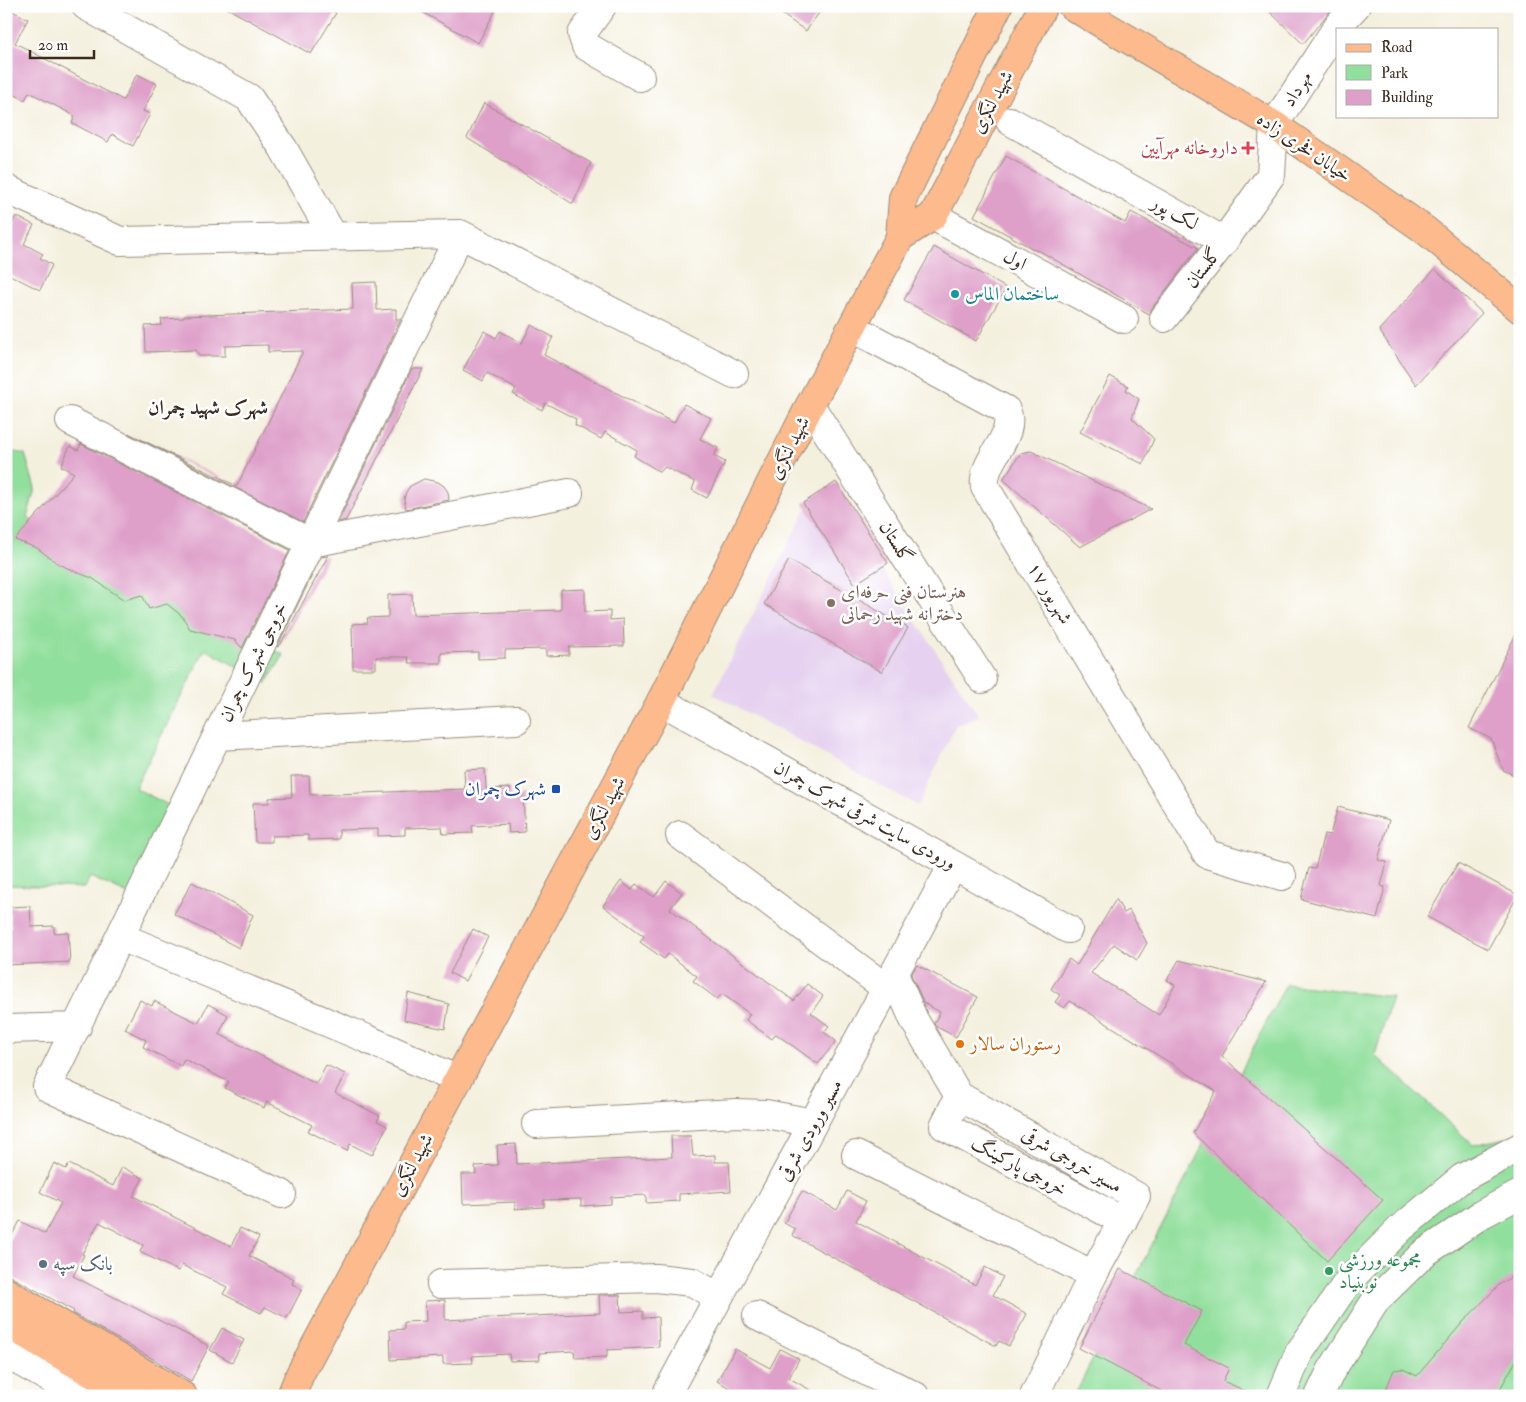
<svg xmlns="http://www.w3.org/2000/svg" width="1526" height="1402" viewBox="0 0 1526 1402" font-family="'IM FELL Double Pica',Amiri,serif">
<rect width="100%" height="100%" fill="#fff"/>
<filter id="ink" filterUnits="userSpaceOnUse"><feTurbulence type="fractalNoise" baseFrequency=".02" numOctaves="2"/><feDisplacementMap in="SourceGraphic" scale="10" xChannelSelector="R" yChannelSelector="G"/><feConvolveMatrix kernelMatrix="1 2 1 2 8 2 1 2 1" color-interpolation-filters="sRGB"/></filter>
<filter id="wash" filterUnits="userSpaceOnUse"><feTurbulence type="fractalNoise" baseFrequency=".0096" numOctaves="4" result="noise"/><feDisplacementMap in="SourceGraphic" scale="20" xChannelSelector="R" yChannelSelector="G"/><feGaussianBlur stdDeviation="1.12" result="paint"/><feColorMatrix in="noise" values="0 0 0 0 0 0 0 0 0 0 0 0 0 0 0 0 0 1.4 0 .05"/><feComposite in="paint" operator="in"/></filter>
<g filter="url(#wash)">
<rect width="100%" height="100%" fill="#f4f0de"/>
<path fill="#e6d2f0" d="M 831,493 L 979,716 L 956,725 L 918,806 L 713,694 L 805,511 Z"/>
<path fill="#91df9c" stroke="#66845d" d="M 6,450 L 25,454 L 35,488 L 27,518 L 284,655 L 266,683 L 205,649 L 135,788 L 176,809 L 135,897 L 90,877 L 85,888 L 6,885 Z
M 1286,984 L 1392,997 L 1375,1055 L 1473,1145 L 1520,1135 L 1520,1396 L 1074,1396 Z"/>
<g id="blocks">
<path fill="#de9fc9" d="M 223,6 L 325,6 L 336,13 L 311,54 Z
M 411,6 L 498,6 L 478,43 Z
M 770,6 L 824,6 L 806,31 Z
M 1264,6 L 1334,6 L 1303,44 Z
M 6,8 L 28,19 L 15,43 L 123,100 L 137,74 L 157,84 L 143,111 L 150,114 L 133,146 L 112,134 L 108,142 L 72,123 L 75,116 L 29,92 L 25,100 L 6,90 Z
M 484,103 L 591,163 L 573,204 L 467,138 Z
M 1006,156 L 1125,223 L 1131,212 L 1198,248 L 1152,308 L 1149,314 L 1038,250 L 1037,251 L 974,216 Z
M 16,216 L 34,225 L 24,244 L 43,254 L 40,258 L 52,265 L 40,290 L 8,274 L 6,277 L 6,235 Z
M 934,247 L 1006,288 L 976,341 L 904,300 Z
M 1435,269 L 1482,313 L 1416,385 L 1379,330 Z
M 376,282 L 377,310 L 396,309 L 396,319 L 401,319 L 303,522 L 128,433 L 237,486 L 303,351 L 268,352 L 268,345 L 225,346 L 225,356 L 199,356 L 196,350 L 146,352 L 145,326 L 162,325 L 161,319 L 184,318 L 184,316 L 353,309 L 352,283 Z
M 531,325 L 553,337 L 544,355 L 674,423 L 684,404 L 711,418 L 700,439 L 718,448 L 714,456 L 725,462 L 707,498 L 692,490 L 695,482 L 665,467 L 660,472 L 634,456 L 637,450 L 605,432 L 601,439 L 575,425 L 576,419 L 545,403 L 542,410 L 513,394 L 516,389 L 487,373 L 483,381 L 463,370 L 484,331 L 496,338 L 500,331 L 522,343 Z
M 412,369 L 423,369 L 346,520 L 338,522 Z
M 1110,376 L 1128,386 L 1126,390 L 1139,399 L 1132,418 L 1154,439 L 1143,464 L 1080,432 Z
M 81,444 L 290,550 L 242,648 L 235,640 L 190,629 L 182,616 L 167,604 L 149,609 L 142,595 L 124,600 L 92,578 L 76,572 L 57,563 L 37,548 L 15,540 L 74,473 L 61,466 L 70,446 L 78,450 Z
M 1031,451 L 1151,509 L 1080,547 L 1003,479 L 1021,453 Z
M 424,479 L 438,482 L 444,486 L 448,492 L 449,500 L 406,509 L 404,499 L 406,492 L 410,486 Z
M 836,482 L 888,563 L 855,584 L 803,503 Z
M 328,556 L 280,645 L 277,647 L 321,557 Z
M 789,560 L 908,628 L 882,672 L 764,604 Z
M 585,589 L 585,612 L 610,611 L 610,620 L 623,619 L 624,646 L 569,647 L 569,655 L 546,656 L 546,649 L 505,650 L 505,658 L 478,659 L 478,652 L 441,653 L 441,663 L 409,663 L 408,657 L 376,657 L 376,669 L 353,669 L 352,624 L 368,623 L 367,618 L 388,617 L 388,595 L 412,594 L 413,615 L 561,610 L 561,590 Z
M 1520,626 L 1520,778 L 1503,770 L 1491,739 L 1469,728 Z
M 485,769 L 486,789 L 510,788 L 510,796 L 523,795 L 525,832 L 509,833 L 508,824 L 472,826 L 473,833 L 443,834 L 442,827 L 405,828 L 405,835 L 378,836 L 378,829 L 339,830 L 339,839 L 308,840 L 308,835 L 272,836 L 272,842 L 255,842 L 253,803 L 269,803 L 269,798 L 292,797 L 291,776 L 309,776 L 310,795 L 465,789 L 464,770 Z
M 1338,807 L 1389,820 L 1378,860 L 1387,862 L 1381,886 L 1385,887 L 1377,919 L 1301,899 L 1309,868 L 1315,869 L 1324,834 L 1330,835 Z
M 1458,863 L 1518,895 L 1488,949 L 1427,917 Z
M 621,881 L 632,890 L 636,884 L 654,897 L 666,881 L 682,893 L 670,909 L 794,1001 L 807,984 L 823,996 L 811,1013 L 829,1026 L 824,1032 L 836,1041 L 818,1064 L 776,1034 L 772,1039 L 746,1020 L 750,1014 L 722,994 L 717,999 L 693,981 L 697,976 L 668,954 L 664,959 L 640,942 L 644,936 L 603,906 Z
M 192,882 L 253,915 L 239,948 L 174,914 Z
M 1116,899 L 1124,913 L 1129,910 L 1147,943 L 1137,960 L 1114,944 L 1091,973 L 1159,1015 L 1175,985 L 1167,980 L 1179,960 L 1266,982 L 1222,1056 L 1383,1200 L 1327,1261 L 1193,1133 L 1216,1091 L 1070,1001 L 1064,1008 L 1055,1002 L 1060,995 L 1051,989 L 1069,959 L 1077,965 Z
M 30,906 L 31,927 L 54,926 L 54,933 L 68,932 L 70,962 L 6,965 L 6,928 L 11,927 L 9,907 Z
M 473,929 L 488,937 L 465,981 L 450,973 Z
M 917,965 L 978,997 L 956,1037 L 935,1026 L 934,1023 L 940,1012 L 924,1003 L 911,975 Z
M 408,993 L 449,1004 L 445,1029 L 404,1020 Z
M 140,1000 L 152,1006 L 154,1001 L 198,1023 L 208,1004 L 228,1015 L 219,1034 L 316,1084 L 326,1065 L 345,1074 L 335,1093 L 380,1116 L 377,1121 L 387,1126 L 372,1155 L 350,1144 L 347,1151 L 308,1131 L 312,1125 L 267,1102 L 264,1108 L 225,1088 L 229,1082 L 184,1059 L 181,1066 L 143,1047 L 146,1040 L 125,1029 Z
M 671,1136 L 691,1136 L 693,1156 L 715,1155 L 715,1162 L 729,1162 L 731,1191 L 679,1194 L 679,1201 L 646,1203 L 646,1195 L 611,1197 L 611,1204 L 581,1206 L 581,1199 L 544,1200 L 544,1207 L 515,1209 L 515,1202 L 463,1204 L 462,1174 L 476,1174 L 475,1166 L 498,1165 L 497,1145 L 516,1144 L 517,1164 L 672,1157 Z
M 54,1163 L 66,1169 L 69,1164 L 113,1186 L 122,1167 L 143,1178 L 133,1196 L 231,1246 L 240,1228 L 259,1237 L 249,1256 L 294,1279 L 292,1284 L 302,1289 L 287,1318 L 265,1307 L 261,1313 L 223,1294 L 227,1287 L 182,1265 L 178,1271 L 140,1252 L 143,1245 L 99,1222 L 82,1254 L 84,1255 L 73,1276 L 209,1346 L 191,1381 L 73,1313 L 74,1311 L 6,1274 L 6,1246 L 20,1221 L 45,1234 L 61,1203 L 40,1192 Z
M 802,1191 L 837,1210 L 847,1191 L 866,1201 L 856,1221 L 975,1285 L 985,1267 L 1003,1277 L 993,1295 L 1027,1314 L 1009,1346 L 999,1341 L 996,1346 L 792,1235 L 795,1229 L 784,1223 Z
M 1120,1269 L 1202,1311 L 1184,1345 L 1229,1368 L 1223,1381 L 1257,1396 L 1171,1396 L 1079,1348 Z
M 1520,1271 L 1520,1354 L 1496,1396 L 1383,1396 L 1394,1370 L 1403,1369 L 1417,1376 L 1463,1322 L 1499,1285 Z
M 599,1295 L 620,1295 L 621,1312 L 643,1311 L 643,1318 L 658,1317 L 659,1347 L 607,1350 L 607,1357 L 575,1358 L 574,1351 L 539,1353 L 540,1360 L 510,1361 L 509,1354 L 472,1356 L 473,1363 L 443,1364 L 443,1357 L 391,1360 L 390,1330 L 404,1329 L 404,1322 L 426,1321 L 425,1301 L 445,1300 L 445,1320 L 600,1313 Z
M 222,1328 L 244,1340 L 232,1362 L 210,1350 Z
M 735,1349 L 770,1368 L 780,1349 L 799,1359 L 789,1378 L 821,1396 L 723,1396 L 728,1387 L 717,1381 Z"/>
</g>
</g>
<g filter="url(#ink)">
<use href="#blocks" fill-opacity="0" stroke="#988d7e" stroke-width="1"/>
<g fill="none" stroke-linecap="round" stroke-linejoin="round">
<defs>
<path id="minor" d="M 86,6 L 249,98 L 283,148 L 333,236
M 602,6 L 582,34 L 586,46 L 640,77
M 1010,121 L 1224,241 L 1271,175 L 1274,125 L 1339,24 L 1356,6
M 6,189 L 120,241 L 460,234 L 734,374
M 933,216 L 1124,319
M 1164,318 L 1224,241
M 853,328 L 1006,410 C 1018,437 981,459 985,487 L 1207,854 L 1282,876
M 810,405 L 982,679
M 70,421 L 311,543 L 569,493
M 661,701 L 1068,929
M 218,736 L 516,720
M 680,835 L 886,988
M 121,937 L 365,1038 L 458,1080
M 894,974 L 914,1020 L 959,1096 L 1136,1196 L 1093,1275 L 1034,1396
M 6,1029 L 77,1027
M 959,1096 L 944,1126 L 1123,1221
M 536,1124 L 736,1113 L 766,1114 L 813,1123
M 856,1155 L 1093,1275
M 282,1194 L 47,1087 L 460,234
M 441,1284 L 656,1278 L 692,1282 L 719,1297
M 757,1316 L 915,1396
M 6,1354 L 81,1396
M 667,1396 L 668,1391 L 953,865
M 1281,1396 L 1299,1353 L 1349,1280 L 1401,1228 L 1462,1178 L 1520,1147
M 1319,1396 L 1331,1371 L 1376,1300 L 1423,1254 L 1482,1214 L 1520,1194"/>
<path id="major" d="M 1072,6 L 1274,125 L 1425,230 L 1520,309
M 900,237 L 933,216 L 1043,6
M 6,1292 L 183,1396
M 6,1323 L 131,1396
M 291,1396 L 300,1374 L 661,701 L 810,405 L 900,237 L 903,198 L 998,6"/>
</defs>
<use href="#minor" stroke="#988d7e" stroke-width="30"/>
<use href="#major" stroke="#988d7e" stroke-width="30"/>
<use href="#minor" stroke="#fff" stroke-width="28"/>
<use href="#major" stroke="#fcba8d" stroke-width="28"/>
</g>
</g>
<path fill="#e0444e" stroke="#fff" stroke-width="2" d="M1245.5 140.5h5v5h5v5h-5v5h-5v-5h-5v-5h5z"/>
<circle fill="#0f9aa8" stroke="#fff" stroke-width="2" cx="955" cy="294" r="5"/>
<circle fill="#8d6e63" stroke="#fff" stroke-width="2" cx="831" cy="603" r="5"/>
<rect fill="#1a4fb4" stroke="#fff" stroke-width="2" x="551" y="784" width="10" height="10" rx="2.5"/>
<circle fill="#e8710a" stroke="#fff" stroke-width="2" cx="960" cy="1044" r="5"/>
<circle fill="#5c6f8a" stroke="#fff" stroke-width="2" cx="43" cy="1264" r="5"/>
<circle fill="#2e9e5b" stroke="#fff" stroke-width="2" cx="1329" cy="1271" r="5"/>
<g text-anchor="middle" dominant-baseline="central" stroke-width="5" stroke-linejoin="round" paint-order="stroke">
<g font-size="19" fill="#3b2a1e" stroke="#fff">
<text transform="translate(1297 89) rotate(-57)">مهرداد</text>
<text transform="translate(992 102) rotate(-62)">شهید لنگری</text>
<text transform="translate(1304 147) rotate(34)">خیابان فخری زاده</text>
<text transform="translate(1175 213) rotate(29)">لک پور</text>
<text transform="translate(1015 260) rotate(28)">اول</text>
<text transform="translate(1203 268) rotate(-52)">گلستان</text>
<text transform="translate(789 448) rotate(-63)">شهید لنگری</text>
<text transform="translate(896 542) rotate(58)">گلستان</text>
<text transform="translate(1050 593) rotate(59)">۱۷ شهریور</text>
<text transform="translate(253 662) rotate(-64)">خروجی شهرک چمران</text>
<text transform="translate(604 808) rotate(-62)">شهید لنگری</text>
<text transform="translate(865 815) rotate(29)">ورودی سایت شرقی شهرک چمران</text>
<text transform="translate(810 1130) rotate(-61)">مسیر ورودی شرقی</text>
<text transform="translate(1072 1160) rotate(30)">مسیر خروجی شرقی</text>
<text transform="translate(412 1165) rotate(-62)">شهید لنگری</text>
<text transform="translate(1019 1166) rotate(28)">خروجی پارکینگ</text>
</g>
<g font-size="19" fill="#be3a42" stroke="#fff" text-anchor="end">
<text x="1238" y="148">داروخانه مهرآیین</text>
</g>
<g font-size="19" fill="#0d838f" stroke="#fff" text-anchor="start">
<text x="965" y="294">ساختمان الماس</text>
</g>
<g font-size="19" fill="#785e54" stroke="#fff" text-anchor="start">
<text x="841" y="592">هنرستان فنی حرفه‌ای<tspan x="841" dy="22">دخترانه شهید رحمانی</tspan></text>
</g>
<g font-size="19" fill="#164399" stroke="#fff" text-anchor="end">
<text x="546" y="789">شهرک چمران</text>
</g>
<g font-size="19" fill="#c56008" stroke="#fff" text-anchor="start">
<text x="970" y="1044">رستوران سالار</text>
</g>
<g font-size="19" fill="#27864d" stroke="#fff" text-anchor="start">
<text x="1339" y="1260">مجموعه ورزشی<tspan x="1339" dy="22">نوبنیاد</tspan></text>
</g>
<g font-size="19" fill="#4e5e75" stroke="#fff" text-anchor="start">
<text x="53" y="1264">بانک سپه</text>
</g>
<g font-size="20" font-weight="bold" fill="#3b2a1e" stroke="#fff">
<text x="208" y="407">شهرک شهید چمران</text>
</g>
</g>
<rect width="1526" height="1402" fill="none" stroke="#fff" stroke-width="25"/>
<rect x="1336" y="28" width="162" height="90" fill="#ffffff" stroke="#b1aaa5"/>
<rect x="1346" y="44" width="25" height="8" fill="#fcba8d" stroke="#b1aaa5"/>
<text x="1381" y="52" font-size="15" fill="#3b2a1e">Road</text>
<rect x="1346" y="65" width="25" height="15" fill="#91df9c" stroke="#b1aaa5"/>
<text x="1381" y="78" font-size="15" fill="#3b2a1e">Park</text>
<rect x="1346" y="90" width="25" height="15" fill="#de9fc9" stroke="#b1aaa5"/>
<text x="1381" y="102" font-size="15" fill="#3b2a1e">Building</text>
<path d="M30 50v8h64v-8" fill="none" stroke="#3b2a1e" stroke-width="2.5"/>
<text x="38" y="50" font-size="15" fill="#3b2a1e" stroke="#ffffff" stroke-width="4" paint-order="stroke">20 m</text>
</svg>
